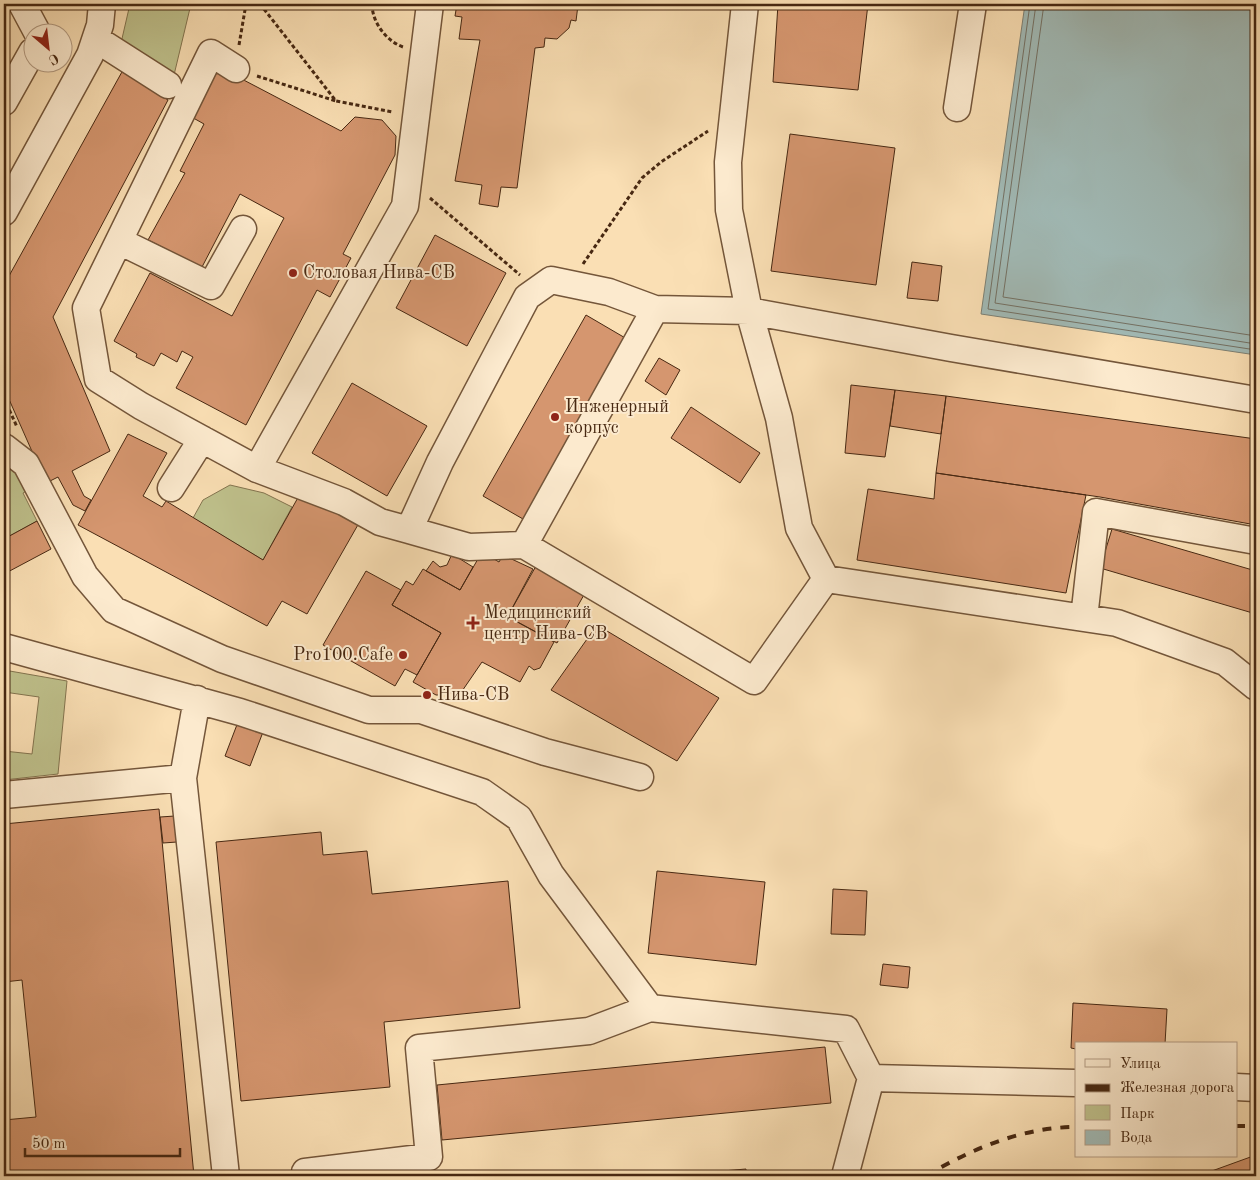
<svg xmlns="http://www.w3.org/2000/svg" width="1260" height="1180" viewBox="0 0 1260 1180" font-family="'Old Standard TT',serif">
<rect width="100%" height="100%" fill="#fadfb4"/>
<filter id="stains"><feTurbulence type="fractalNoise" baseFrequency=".004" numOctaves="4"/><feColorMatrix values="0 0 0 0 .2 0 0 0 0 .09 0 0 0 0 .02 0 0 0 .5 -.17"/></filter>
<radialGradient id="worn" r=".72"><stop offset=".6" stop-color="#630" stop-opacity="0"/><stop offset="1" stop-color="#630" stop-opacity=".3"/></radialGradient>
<path fill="#bfc18c" stroke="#83744f" d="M 130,4 L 191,4 L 174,75 L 121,43 Z
M 4,460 L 16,467 L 30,489 L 23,493 L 37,521 L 4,539 Z
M 230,485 L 264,493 L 292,507 L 263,560 L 193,518 L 203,500 Z
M 4,670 L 67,681 L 58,774 L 4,780 L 4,751 L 32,754 L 39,697 L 4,692 Z"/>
<path fill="#a1bab6" stroke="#7d8074" d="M 1025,4 L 1256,4 L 1256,355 L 981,314 Z"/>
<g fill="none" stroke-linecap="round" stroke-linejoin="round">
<path stroke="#747164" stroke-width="1" d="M 1030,4 L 988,309 L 1256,350
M 1036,4 L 995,303 L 1256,344
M 1044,4 L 1003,297 L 1256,336"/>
</g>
<path fill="#d5966f" stroke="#472812" d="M 457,4 L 578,5 L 576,21 L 571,20 L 569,28 L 557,39 L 545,38 L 544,47 L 535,48 L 517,188 L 501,187 L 498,207 L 479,204 L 482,185 L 455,181 L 480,40 L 459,39 L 462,17 L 455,16 Z
M 778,4 L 817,7 L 817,4 L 868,4 L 858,90 L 773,82 Z
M 215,65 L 341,131 L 355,117 L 382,120 L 396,136 L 395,155 L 343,254 L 351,258 L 330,297 L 317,290 L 246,425 L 176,388 L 193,357 L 182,351 L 177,362 L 161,353 L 154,366 L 136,357 L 137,354 L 114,341 L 150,273 L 232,316 L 284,218 L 240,194 L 202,267 L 148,240 L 185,173 L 180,171 L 204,124 L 188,115 Z
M 123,70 L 168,100 L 53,317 L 110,451 L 72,471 L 84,496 L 91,500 L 85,511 L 73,505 L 58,477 L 46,483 L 4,388 L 4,285 Z
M 790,134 L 895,148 L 876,285 L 771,271 Z
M 435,235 L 506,273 L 467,346 L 396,308 Z
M 912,262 L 942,266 L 938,301 L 907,298 Z
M 586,315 L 627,339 L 523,519 L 483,496 Z
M 659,358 L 680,370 L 666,395 L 645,381 Z
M 352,383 L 427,426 L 387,496 L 312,453 Z
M 851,385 L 895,390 L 885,457 L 845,453 Z
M 895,390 L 946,396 L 941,434 L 890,426 Z
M 946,396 L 1256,439 L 1256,525 L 1100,497 L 936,473 Z
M 691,407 L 760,453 L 740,483 L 671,438 Z
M 128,434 L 167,453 L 143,496 L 162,507 L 166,501 L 263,560 L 300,494 L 359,523 L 307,614 L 282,601 L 267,626 L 78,525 Z
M 936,473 L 1086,495 L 1066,593 L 857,560 L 868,489 L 934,499 Z
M 37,521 L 51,549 L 4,574 L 4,539 Z
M 1112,529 L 1256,571 L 1256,614 L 1100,568 Z
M 482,552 L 499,562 L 503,555 L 533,569 L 509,614 L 510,618 L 554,642 L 540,668 L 534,670 L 529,666 L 520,682 L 482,662 L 458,697 L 444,689 L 441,695 L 436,695 L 413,682 L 441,633 L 392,605 L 406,581 L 413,585 L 423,569 L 460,590 Z
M 452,554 L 473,567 L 460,590 L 426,571 L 433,561 L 440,567 L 447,565 Z
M 536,566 L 585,593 L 557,643 L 510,618 L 509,614 Z
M 366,571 L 401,590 L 392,605 L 441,633 L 417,675 L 405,669 L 395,686 L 323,645 Z
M 597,625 L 719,698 L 677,761 L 551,690 Z
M 238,722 L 263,732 L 250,766 L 225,756 Z
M 159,809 L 194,1176 L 4,1176 L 4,1120 L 36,1117 L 22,980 L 4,982 L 4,824 Z
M 175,816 L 177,842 L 163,843 L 160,817 Z
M 321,832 L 323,855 L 367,851 L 372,894 L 508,881 L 520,1008 L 384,1022 L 390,1087 L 241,1101 L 216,842 Z
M 657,871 L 765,882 L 756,965 L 648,953 Z
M 833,889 L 867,891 L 865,935 L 831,934 Z
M 883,964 L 910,967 L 908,988 L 880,985 Z
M 1073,1003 L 1167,1009 L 1165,1044 L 1076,1044 L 1076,1049 L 1071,1048 Z
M 825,1047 L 831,1103 L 442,1140 L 437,1085 Z
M 1256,1155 L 1256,1176 L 1198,1176 Z
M 746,1169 L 746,1176 L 664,1176 Z"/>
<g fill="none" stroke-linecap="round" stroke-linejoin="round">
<defs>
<path id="minor" d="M 22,4 L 37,32
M 745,4 L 728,162 L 729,210 L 749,311 L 779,418 L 799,528 L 826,579 L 1117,623 L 1225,662 L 1256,687
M 96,39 L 168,85
M 236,69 L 211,53 L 86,308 L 98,379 L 141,406 L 257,469 L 344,502 L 380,522 L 409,530 L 440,462 L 527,297 L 551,280 L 609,292 L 655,309 L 749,311 L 951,348 L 1256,400
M 4,102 L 32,52
M 957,108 L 973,4
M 4,212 L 90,55 L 100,25 L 102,4
M 119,241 L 211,286 L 243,229
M 4,447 L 26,464 L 85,576 L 114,610 L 222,659 L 369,710 L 421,710 L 545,752 L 640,777
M 257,469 L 405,206 L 430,4
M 171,488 L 202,439
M 409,530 L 469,547 L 524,545 L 655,309
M 524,545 L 754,681 L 826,579
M 1084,618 L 1096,512 L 1256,541
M 4,647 L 240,712 L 482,792 L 519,818 L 551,875 L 650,1008 L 589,1031 L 419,1048 L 429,1157 L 305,1172 L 306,1176
M 197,699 L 183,778 L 226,1176
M 4,795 L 183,778
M 650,1008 L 846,1029 L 871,1078
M 1236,1087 L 1256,1088
M 845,1176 L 871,1078 L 1076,1083"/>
</defs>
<use href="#minor" stroke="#74563a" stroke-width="29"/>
<path stroke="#472812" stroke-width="3" stroke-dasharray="4 2.5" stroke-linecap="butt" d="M 260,4 L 336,101 L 393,112
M 349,4 L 371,7
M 372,4 C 372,22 386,41 403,47
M 239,45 L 246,4
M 257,76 L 336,101
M 430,198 L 520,275
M 583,264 L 642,178 L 661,162 L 708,131
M 4,398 L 17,427"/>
<use href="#minor" stroke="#fceace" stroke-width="26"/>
<path stroke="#472812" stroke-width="4" stroke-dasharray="9 9" stroke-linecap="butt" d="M 1236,1126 L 1252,1126
M 926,1176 C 971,1149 1023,1127 1076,1127"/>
</g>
<g fill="#8f2418" stroke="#fceace" stroke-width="2">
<circle cx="293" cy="273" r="5"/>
<circle cx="555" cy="417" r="5"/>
<path d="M470.5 615.5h5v5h5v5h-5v5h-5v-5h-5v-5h5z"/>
<circle cx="403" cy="655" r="5"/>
<circle cx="427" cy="695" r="5"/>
</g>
<g text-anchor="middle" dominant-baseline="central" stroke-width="4" stroke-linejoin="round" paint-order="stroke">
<g font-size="18" fill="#472812" stroke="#fceace" text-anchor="start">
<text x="303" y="273">Столовая Нива-СВ</text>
<text x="565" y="407">Инженерный<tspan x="565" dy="21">корпус</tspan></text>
<text x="484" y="613">Медицинский<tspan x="484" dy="21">центр Нива-СВ</tspan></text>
<text x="393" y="655" text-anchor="end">Pro100.Cafe</text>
<text x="437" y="695">Нива-СВ</text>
</g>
</g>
<rect width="1260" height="1180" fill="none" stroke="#fadfb4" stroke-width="20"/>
<rect x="5" y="5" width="1250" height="1170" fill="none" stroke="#472812" stroke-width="2.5"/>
<rect x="10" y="10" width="1240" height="1160" fill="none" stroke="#472812"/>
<rect x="1075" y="1042" width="162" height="115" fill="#fceace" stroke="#b49c83"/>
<rect x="1085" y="1059" width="25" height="8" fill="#fceace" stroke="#b49c83"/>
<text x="1120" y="1068" font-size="15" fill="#472812">Улица</text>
<rect x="1085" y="1084" width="25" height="8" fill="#472812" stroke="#b49c83"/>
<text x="1120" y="1092" font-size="15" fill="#472812">Железная дорога</text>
<rect x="1085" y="1105" width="25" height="15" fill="#bfc18c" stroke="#b49c83"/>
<text x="1120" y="1118" font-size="15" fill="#472812">Парк</text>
<rect x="1085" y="1130" width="25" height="15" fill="#a1bab6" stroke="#b49c83"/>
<text x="1120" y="1142" font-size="15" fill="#472812">Вода</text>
<g transform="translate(48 48) rotate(152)"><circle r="24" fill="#fceace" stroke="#b49c83"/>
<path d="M0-4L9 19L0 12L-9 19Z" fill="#8f2418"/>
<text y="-8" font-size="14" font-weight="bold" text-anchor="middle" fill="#472812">С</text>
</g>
<path d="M25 1148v8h155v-8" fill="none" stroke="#472812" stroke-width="2.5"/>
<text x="32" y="1148" font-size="15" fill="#472812" stroke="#fceace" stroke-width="4" paint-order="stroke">50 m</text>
<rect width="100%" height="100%" filter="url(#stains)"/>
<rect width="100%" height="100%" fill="url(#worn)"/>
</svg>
